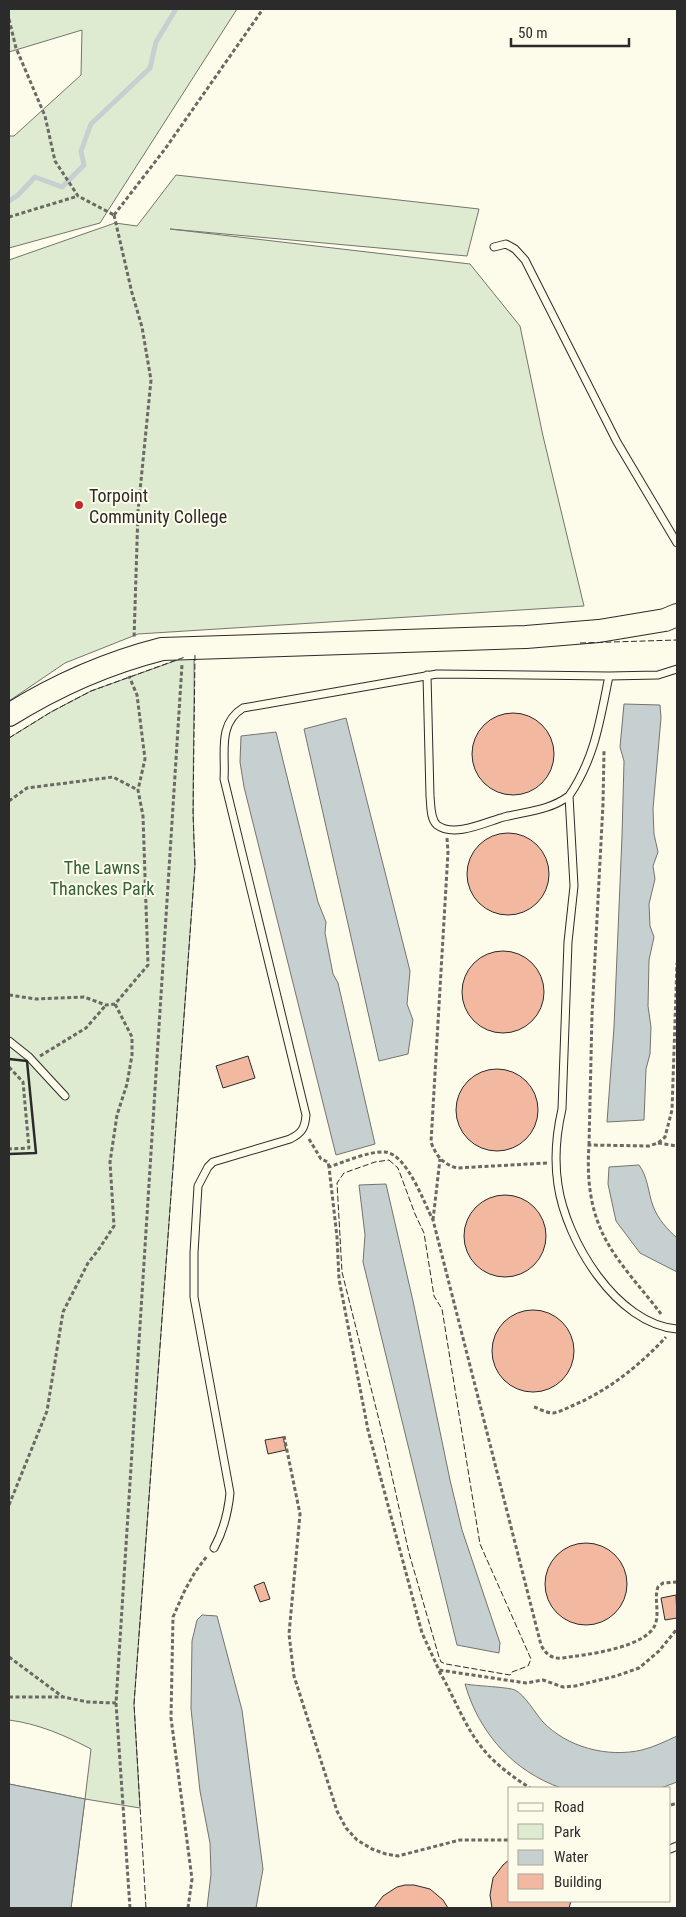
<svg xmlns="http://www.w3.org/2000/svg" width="686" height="1917" viewBox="0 0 686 1917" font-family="'Roboto Condensed',sans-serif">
<rect width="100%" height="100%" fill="#fdfbea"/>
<path fill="#deebd1" stroke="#74746e" d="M 9,9 L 237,9 L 100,223 L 9,248 L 9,136 L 14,136 L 81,75 L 82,30 L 9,52 Z
M 176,175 L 479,209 L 467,256 L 170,229 L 470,264 L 520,326 L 543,436 L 584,606 L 138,634 L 65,663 L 9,701 L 9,260 L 115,223 L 137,226 Z
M 194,654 C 195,725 191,795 195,865 L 134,1704 L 140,1808 L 85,1799 L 71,1908 L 9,1908 L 9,1784 L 85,1799 L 91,1749 C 64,1735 39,1724 9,1720 L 9,738 L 51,712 L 91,691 Z"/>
<path fill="#c7d0d0" stroke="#74746e" d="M 624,704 L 660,705 L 661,718 L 653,809 L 654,834 L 658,852 L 653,866 L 655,879 L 649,904 L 650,926 L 654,937 L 649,960 L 648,1006 L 651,1027 L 650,1054 L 646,1069 L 644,1120 L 607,1122 L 614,1027 L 622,836 L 624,761 L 620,747 Z
M 346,718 L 410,971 L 407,1004 L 413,1020 L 408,1054 L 379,1061 L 304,729 Z
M 276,732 L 318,902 L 326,922 L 325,933 L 333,974 L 338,983 L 375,1144 L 336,1155 L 244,787 L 240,762 L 241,736 Z
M 639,1165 C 648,1177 648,1192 653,1206 C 658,1219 667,1229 677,1238 L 677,1272 L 640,1253 L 616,1221 L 608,1184 L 609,1167 Z
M 386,1184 L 413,1301 L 450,1480 L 462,1530 L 500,1643 L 499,1653 L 457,1645 L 363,1262 L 365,1235 L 359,1185 Z
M 202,1615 L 217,1616 L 242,1710 L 263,1869 L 256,1908 L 207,1908 L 211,1874 L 210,1843 L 200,1791 L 191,1709 L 192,1641 L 197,1620 Z
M 465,1684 C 476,1686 508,1687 515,1690 C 525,1695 535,1713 543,1722 C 567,1747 607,1758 642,1750 C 654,1747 666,1741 677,1736 L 677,1782 L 661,1788 L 561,1788 C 513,1771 479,1733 465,1684 Z
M 9,1784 L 85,1799 L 71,1908 L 9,1908 Z"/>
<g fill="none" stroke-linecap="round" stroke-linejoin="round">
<path stroke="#c7d0d0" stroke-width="5" d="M 9,201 L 18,195 L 35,177 L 62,187 L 84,165 L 81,151 L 91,124 L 150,68 L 156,42 L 176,9"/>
</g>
<path fill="#f2b8a0" stroke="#2b2b2b" d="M472 754a41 41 0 1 1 82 0a41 41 0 1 1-82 0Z
M467 874a41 41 0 1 1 82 0a41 41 0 1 1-82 0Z
M462 992a41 41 0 1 1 82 0a41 41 0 1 1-82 0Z
M 248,1056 L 255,1078 L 223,1088 L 216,1066 Z
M456 1110a41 41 0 1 1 82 0a41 41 0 1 1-82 0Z
M464 1236a41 41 0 1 1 82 0a41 41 0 1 1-82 0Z
M492 1351a41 41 0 1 1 82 0a41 41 0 1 1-82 0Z
M 283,1437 L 286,1450 L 268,1454 L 265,1440 Z
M545 1584a41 41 0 1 1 82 0a41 41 0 1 1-82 0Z
M 264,1582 L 270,1599 L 260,1602 L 254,1586 Z
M 676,1595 L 677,1618 L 665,1620 L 661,1598 Z
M 510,1859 L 510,1901 L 571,1901 L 569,1908 L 492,1908 L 490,1895 L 493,1878 L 503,1865 Z
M 405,1885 L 414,1885 L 430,1889 L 443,1900 L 448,1908 L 374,1908 L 383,1896 L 397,1887 Z"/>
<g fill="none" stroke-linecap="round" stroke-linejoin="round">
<defs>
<path id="lane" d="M 494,247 L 506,244 L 515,249 L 525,260 L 617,442 L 677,543
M 427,675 L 430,796 C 431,805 430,819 437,825 C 454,838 486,822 504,817 C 528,811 548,811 569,796 L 574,886 L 568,942 L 562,1109 C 556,1135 554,1159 558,1185 C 566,1240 616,1324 677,1329
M 569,796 C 595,758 600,720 609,676
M 9,1041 L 29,1057 L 65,1096
M 214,1548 C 224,1530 228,1513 230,1493 L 194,1297 L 194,1253 L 198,1186 L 208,1167 L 213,1162 L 290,1139 C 302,1133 305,1128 306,1115 L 224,779 C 226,754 217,724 243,708 L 437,674 L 609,676 L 658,675 L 677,669
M 670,1849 L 677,1846"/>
<path id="primary" d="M 9,715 C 57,685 107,663 162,649 L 526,637 L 599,631 L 665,620 L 677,615"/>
</defs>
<use href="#lane" stroke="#2b2b2b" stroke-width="9"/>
<use href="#primary" stroke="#2b2b2b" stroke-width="24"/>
<path stroke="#6a6964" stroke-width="3" stroke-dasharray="4 2.5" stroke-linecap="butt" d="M 9,19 L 16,48 L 45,116 L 55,161 L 78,196 L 114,215
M 114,215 L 132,293 L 142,327 L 151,380 L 138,511 L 134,639
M 114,215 L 165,149 L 263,9
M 9,217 L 78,196
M 9,801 L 27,788 L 113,777 L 138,790
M 447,838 L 448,852 L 431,1142 C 436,1156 443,1164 457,1168 L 547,1163
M 9,995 L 36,999 L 84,997 L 106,1005 L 115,1004 L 148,965 L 143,816 L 138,790 L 145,759 L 137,695 L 129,676
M 40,1056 L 86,1028 L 106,1005
M 9,1067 L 23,1082 L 29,1148 L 9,1149
M 309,1139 L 321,1159 L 328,1162 L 329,1167
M 658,1143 L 677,1146
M 589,1145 L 592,1015 L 603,804 L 604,751
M 433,1220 L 440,1159
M 661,1314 C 641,1287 611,1257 599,1225 C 589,1200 587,1172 589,1145 L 649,1146 L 658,1143 L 665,1137 L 672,1110 L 677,963
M 534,1407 C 540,1409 547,1413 553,1413 C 560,1412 567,1408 574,1405 C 609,1390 640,1365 666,1337
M 284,1436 L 300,1514 L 289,1634 L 294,1676 L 337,1811 L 346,1828 L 357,1840 L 372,1849 L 386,1854 L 398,1856 L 460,1840 L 510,1840
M 9,1505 L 47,1411 L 63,1312 L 88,1263 L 99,1249 L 114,1226 L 110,1162 L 117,1115 L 127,1084 L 132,1055 L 132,1037 L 115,1004
M 677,1582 L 663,1583 L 658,1587 C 654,1598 659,1610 656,1622 C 650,1648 584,1655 562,1658 C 551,1659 546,1654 541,1645 L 433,1220 C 424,1203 407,1154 385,1152 C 369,1151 344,1162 329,1167 L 337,1237 L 339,1279 L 368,1430 L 422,1633 L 439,1670 L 526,1683 L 543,1680 L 563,1687 L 575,1686 L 616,1676 L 639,1668 L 659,1651 L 677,1629
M 9,1657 L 63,1697 L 88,1702 L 116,1703
M 439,1671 C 454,1696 464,1726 483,1749 C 496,1765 513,1777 530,1788
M 9,1697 L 63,1697
M 671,1805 L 677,1803
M 130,1908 L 116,1703 L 182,665
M 188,1908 L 192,1879 L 171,1718 L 173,1617 L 184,1592 L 195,1572 L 207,1556"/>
<use href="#lane" stroke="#fdfbea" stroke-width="7"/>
<use href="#primary" stroke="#fdfbea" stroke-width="22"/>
<path stroke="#2b2b2b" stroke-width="1" stroke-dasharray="6 2.5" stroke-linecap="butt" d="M 580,643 L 677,640
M 9,738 L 51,712 L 91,691 L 185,657
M 389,1160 L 398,1168 L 415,1214 L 424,1233 L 434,1296 L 442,1309 L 480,1544 L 531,1659 L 528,1666 L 512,1672 L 510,1675 L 446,1664 L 441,1662 L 439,1657 L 409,1553 L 384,1440 L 342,1272 L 337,1183 L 344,1173 L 375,1162 Z
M 146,1908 L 134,1704 L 195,865 L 193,815 L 195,654"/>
<path stroke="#2b2b2b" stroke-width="2.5" d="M 9,1059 L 27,1061 L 36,1153 L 9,1154"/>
</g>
<circle fill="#c62828" stroke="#fdfbea" stroke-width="2" cx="79" cy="505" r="5"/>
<g text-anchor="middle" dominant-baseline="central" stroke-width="4" stroke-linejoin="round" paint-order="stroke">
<g font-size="18" fill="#2b2b2b" stroke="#fdfbea" text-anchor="start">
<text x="89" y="495">Torpoint<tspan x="89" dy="21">Community College</tspan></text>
</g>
<g font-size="18" fill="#34623c" stroke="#fdfbea">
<text x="102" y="867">The Lawns<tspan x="102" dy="21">Thanckes Park</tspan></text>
</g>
</g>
<rect width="686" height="1917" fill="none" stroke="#2b2b2b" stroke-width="20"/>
<rect x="508" y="1787" width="162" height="115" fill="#fdfbea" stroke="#a9a89e"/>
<rect x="518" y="1803" width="25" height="8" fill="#fdfbea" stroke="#a9a89e"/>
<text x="554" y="1812" font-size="15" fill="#2b2b2b">Road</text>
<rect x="518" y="1824" width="25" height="15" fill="#deebd1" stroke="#a9a89e"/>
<text x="554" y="1837" font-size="15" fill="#2b2b2b">Park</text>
<rect x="518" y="1850" width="25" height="15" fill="#c7d0d0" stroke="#a9a89e"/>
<text x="554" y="1862" font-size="15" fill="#2b2b2b">Water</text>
<rect x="518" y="1874" width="25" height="15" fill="#f2b8a0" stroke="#a9a89e"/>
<text x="554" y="1887" font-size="15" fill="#2b2b2b">Building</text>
<path d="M511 38v8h118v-8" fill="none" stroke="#2b2b2b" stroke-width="2.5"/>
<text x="518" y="38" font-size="15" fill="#2b2b2b" stroke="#fdfbea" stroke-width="4" paint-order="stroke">50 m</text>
</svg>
